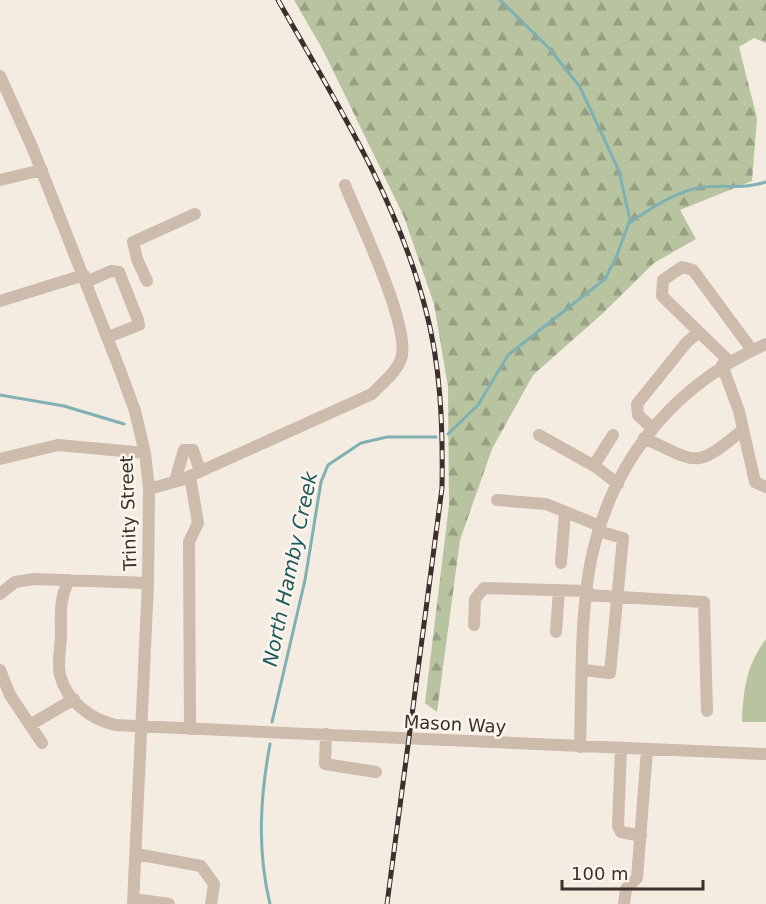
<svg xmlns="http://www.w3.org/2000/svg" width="766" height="904" viewBox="0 0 766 904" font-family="'DejaVu Sans',sans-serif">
<defs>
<pattern id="forest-firs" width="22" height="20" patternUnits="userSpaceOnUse" patternTransform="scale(1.5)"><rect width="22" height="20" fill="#b8c4a0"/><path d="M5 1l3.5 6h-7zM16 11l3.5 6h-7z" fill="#97a083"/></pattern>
</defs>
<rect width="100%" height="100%" fill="#f4ebe1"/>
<path fill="url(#forest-firs)" d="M 294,0 L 766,0 L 766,43 L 754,38 L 739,47 L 757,118 L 752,181 L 680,210 L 696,239 L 654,263 L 601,315 L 533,375 L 492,449 L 460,540 L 437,712 L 425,703 L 449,505 L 448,387 L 434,304 L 404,217 L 323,50 Z"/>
<path fill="#b8c4a0" d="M 766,639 L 766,722 L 742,722 C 743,691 746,665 766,639 Z"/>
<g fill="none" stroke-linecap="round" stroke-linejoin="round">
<path stroke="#7fb0b2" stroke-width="3" d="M 628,224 C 651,208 677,190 705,187 C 726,185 745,189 766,182
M 0,395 L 64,406 L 124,424
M 448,434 L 478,405 L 508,355 L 605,279 L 617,255 L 630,220 L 619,171 L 580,87 L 548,47 L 500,0
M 272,722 L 305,580 L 321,482 L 328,465 L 361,443 L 387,437 L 436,437
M 270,744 C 260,798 257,850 270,904"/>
<path stroke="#cdbbac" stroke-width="12" d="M 0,76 L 33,149 L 120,370 L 135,411 L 145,453 L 149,489 L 148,583 L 133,904
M 0,180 L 42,170
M 147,281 L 137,259 L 133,242 L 195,214
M 86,282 L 111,271 L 119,272 L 138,320 L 139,325 L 108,337
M 0,301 L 84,275
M 699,332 L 662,296 L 663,280 L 682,267 L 693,270 L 752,350
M 722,365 L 739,411 L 755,482 L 766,487
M 652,428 L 638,415 L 637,404 L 687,342 L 699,332 L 729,361
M 539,435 L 596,467
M 613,435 L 596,462 L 596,467 L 618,484
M 644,438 C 700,464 694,469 743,430
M 0,459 L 58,445 L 145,453
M 190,476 L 198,523 L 189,542 L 190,729
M 175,481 L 184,450 L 193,450 L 200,471
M 149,489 L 181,480 L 372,394 C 382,383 396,373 401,359 C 412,328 358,218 345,185
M 497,500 L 546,504 L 600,526
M 561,563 L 565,512
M 69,580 C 59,600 61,612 61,634 C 61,646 57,663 60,675 C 67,702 91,719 115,725 C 332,735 549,746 766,754
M 0,594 L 15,582 L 34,579 L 148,583
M 587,595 L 704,602 L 707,711
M 474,625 L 475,599 L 484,588 L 588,591
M 556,632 L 559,590
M 0,670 L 10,695 L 42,743
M 583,670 L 610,673 L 623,538 L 598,531
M 30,725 L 74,699
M 326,734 L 325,764 L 376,772
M 580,747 C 582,685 579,602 595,543 C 619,451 680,382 766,344
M 621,749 L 618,826 L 621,832 L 641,836
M 136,854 L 201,866 L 214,884 L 211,904
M 134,899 L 169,904
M 624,904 L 626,889 L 637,878 L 647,750"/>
<defs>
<path id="rail" d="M 278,0 C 334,99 396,196 425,307 C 441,365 443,428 442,488 L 387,904"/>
</defs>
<use href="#rail" stroke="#3b302b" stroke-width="5"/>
<use href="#rail" stroke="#fbf5ee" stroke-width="3" stroke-dasharray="9" stroke-linecap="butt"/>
</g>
<g text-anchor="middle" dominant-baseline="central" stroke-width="5" stroke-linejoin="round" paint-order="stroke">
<g font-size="18" fill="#3b302b" stroke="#fbf5ee">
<text transform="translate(128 513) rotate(-92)">Trinity Street</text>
<text transform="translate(455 724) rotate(3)">Mason Way</text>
</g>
<g font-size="20" font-style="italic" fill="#1f5a5e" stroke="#fbf5ee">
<text transform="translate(290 569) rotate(-78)">North Hamby Creek</text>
</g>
</g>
<path d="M562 880v9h141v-9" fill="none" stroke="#3b302b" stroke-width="3"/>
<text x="571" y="880" font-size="18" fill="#3b302b" stroke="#fbf5ee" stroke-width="4.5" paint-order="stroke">100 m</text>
</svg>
